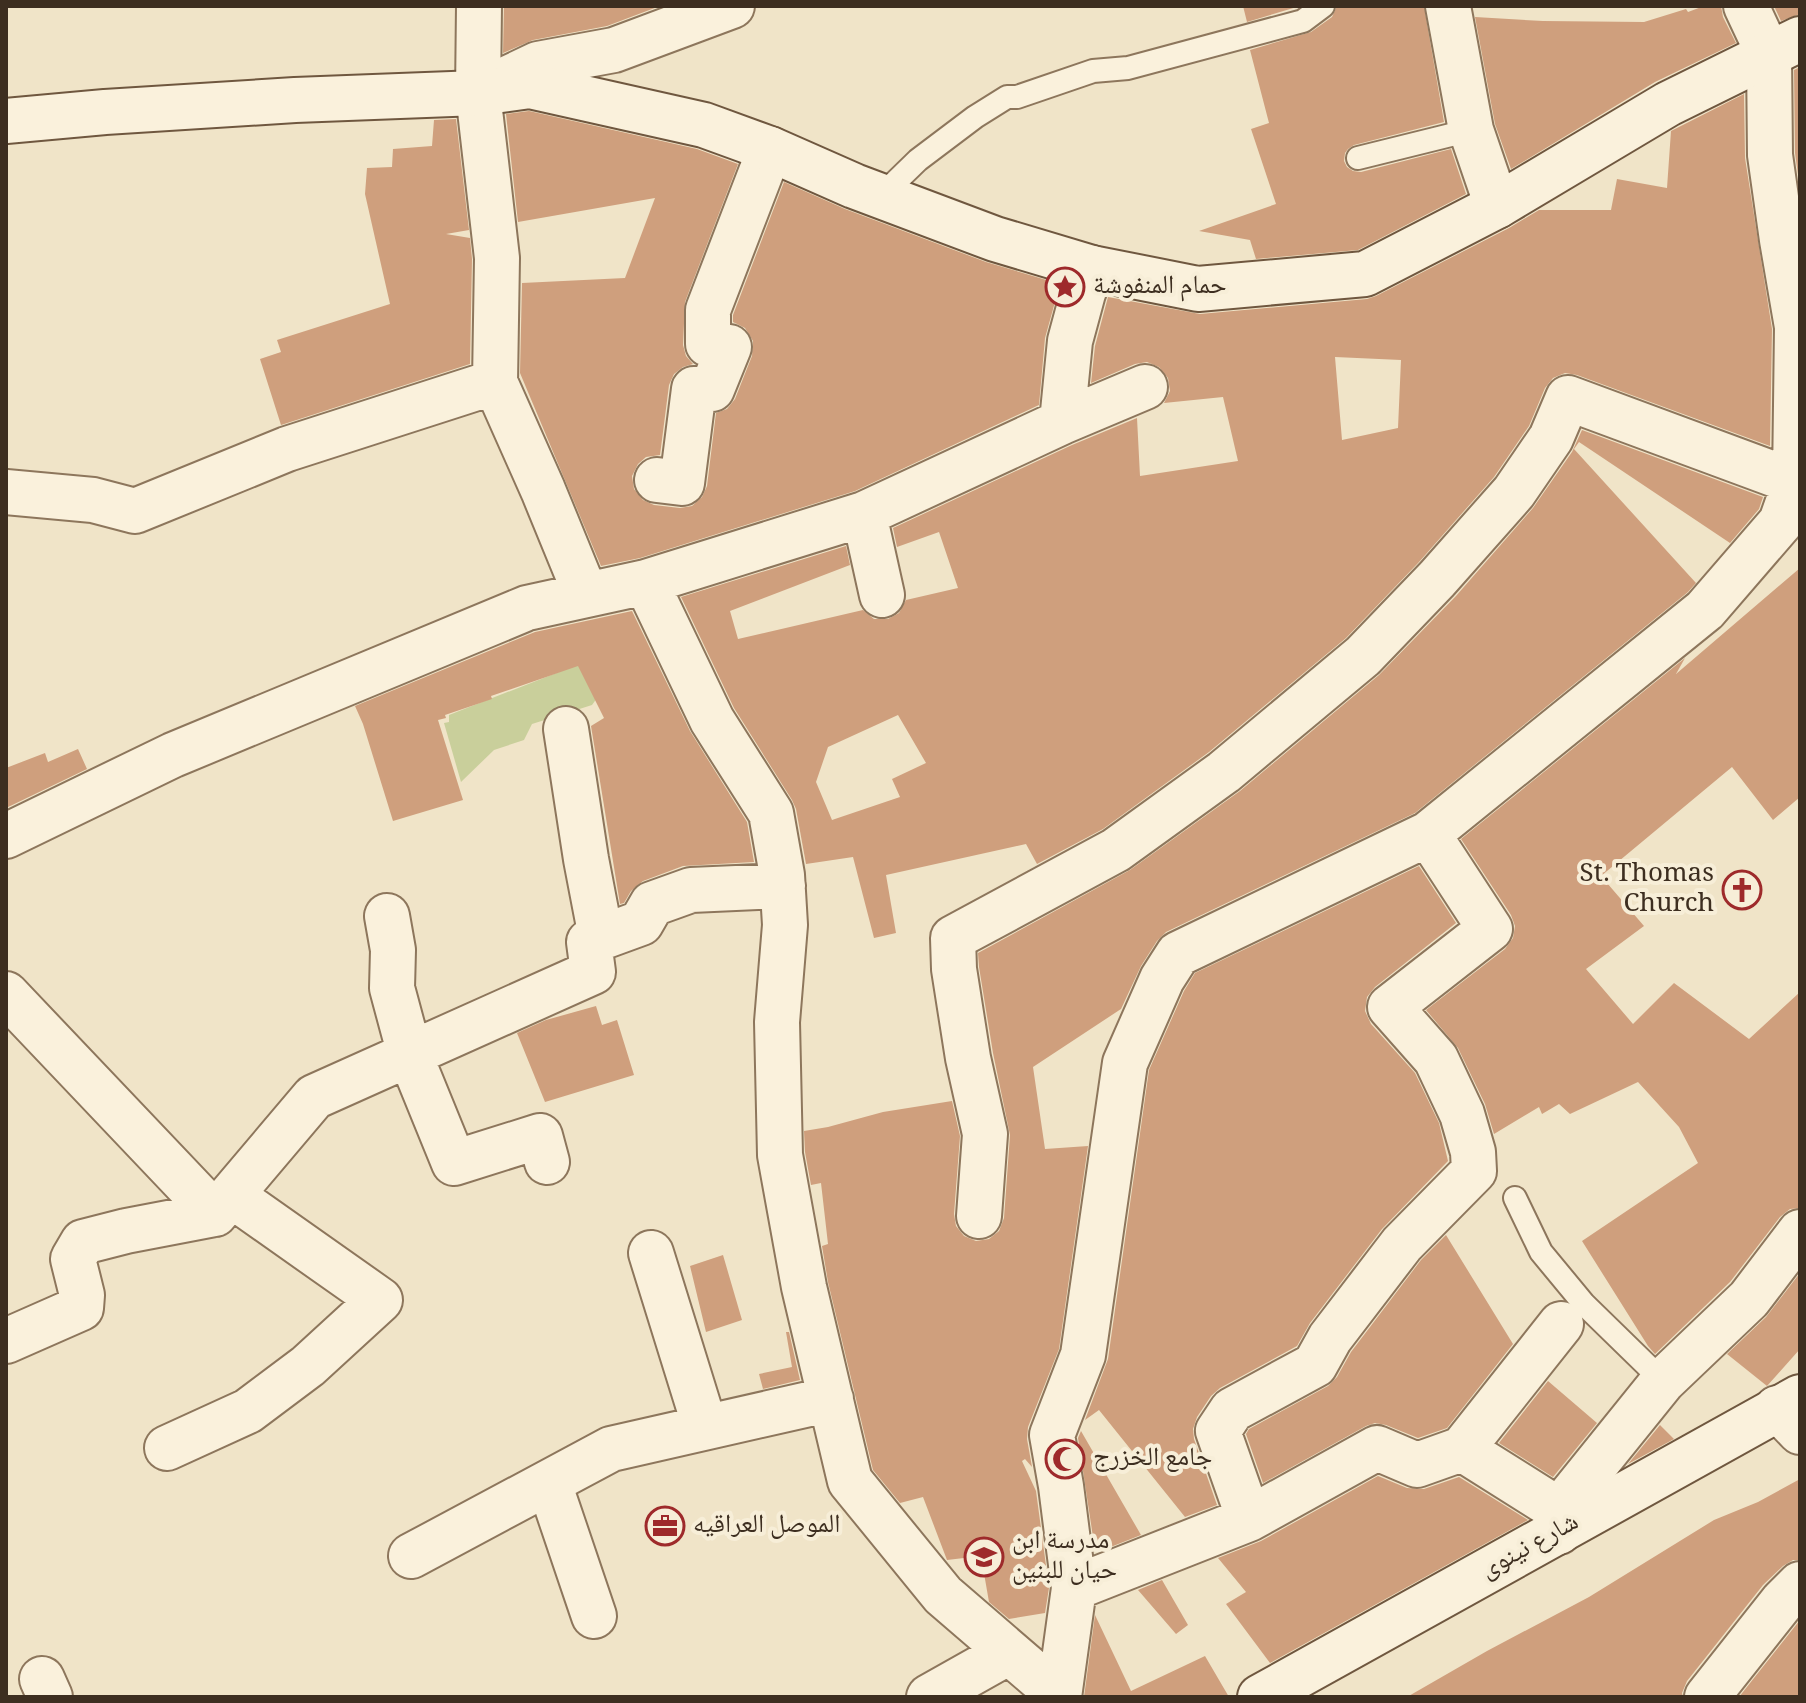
<svg xmlns="http://www.w3.org/2000/svg" width="1806" height="1703" viewBox="0 0 1806 1703" font-family="Georgia,'Noto Naskh Arabic',serif">
<rect width="100%" height="100%" fill="#f0e4c8"/>
<path fill="#c9cf9b" d="M 638,641 L 592,705 L 532,724 L 524,740 L 494,750 L 461,782 L 444,723 L 449,722 L 449,715 Z"/>
<path fill="#cf9f7d" fill-rule="evenodd" d="M 504,6 L 660,6 L 607,26 L 533,40 L 503,53 Z
M 1243,6 L 1300,6 L 1247,22 Z
M 1337,6 L 1424,6 L 1444,122 L 1354,145 L 1348,149 L 1345,153 L 1344,161 L 1347,167 L 1353,171 L 1361,172 L 1451,149 L 1466,194 L 1358,250 L 1256,259 L 1250,240 L 1199,231 L 1276,204 L 1251,129 L 1269,123 L 1250,50 L 1311,32 L 1332,17 Z
M 1704,6 L 1721,6 L 1723,17 L 1736,43 L 1655,82 L 1511,169 L 1495,124 L 1475,17 L 1543,21 L 1644,22 L 1686,9 L 1688,12 Z
M 1774,6 L 1800,6 L 1800,14 L 1781,21 Z
M 1800,67 L 1800,189 L 1795,153 L 1794,70 Z
M 1744,94 L 1745,158 L 1772,329 L 1770,446 L 1577,375 L 1565,373 L 1553,378 L 1545,388 L 1529,426 L 1494,477 L 1419,562 L 1346,638 L 1209,752 L 1103,829 L 1037,864 L 1026,844 L 886,875 L 896,933 L 874,938 L 853,857 L 806,864 L 796,809 L 792,800 L 734,708 L 681,597 L 846,546 L 850,565 L 730,611 L 738,639 L 863,610 L 874,619 L 888,619 L 899,613 L 906,600 L 958,588 L 939,532 L 897,547 L 893,528 L 1072,445 L 1137,418 L 1140,476 L 1238,461 L 1223,397 L 1164,403 L 1170,391 L 1168,378 L 1159,367 L 1147,362 L 1135,364 L 1091,383 L 1095,346 L 1108,297 L 1200,314 L 1367,299 L 1376,296 L 1509,228 L 1539,210 L 1611,210 L 1617,179 L 1667,188 L 1671,131 ZM 1335,357 L 1401,360 L 1398,428 L 1342,440 ZM 898,715 L 926,763 L 892,779 L 900,797 L 832,820 L 816,782 L 828,747 Z
M 529,111 L 697,149 L 738,164 L 685,302 L 683,345 L 686,356 L 693,364 L 683,367 L 674,374 L 669,385 L 660,455 L 646,457 L 638,464 L 632,476 L 634,489 L 643,500 L 654,505 L 680,508 L 692,506 L 702,497 L 707,486 L 716,413 L 727,409 L 735,399 L 752,356 L 753,341 L 745,328 L 733,322 L 733,315 L 784,182 L 845,209 L 986,262 L 1060,284 L 1045,338 L 1039,405 L 855,491 L 640,558 L 601,566 L 520,373 L 522,283 L 625,278 L 655,198 L 518,222 L 506,114 Z
M 456,119 L 469,230 L 446,234 L 470,238 L 472,259 L 470,364 L 281,425 L 260,359 L 281,352 L 277,340 L 390,304 L 365,194 L 367,168 L 392,167 L 393,149 L 432,146 L 434,120 Z
M 1582,430 L 1763,497 L 1759,509 L 1730,543 L 1579,442 L 1574,449 L 1696,583 L 1688,592 L 1415,813 L 1166,932 L 1157,941 L 1141,966 L 1121,1009 L 1033,1067 L 1045,1149 L 1088,1146 L 1059,1349 L 1028,1427 L 1027,1439 L 1032,1467 L 1025,1459 L 1022,1461 L 1036,1491 L 1049,1588 L 1045,1613 L 1009,1619 L 989,1602 L 981,1556 L 947,1560 L 923,1497 L 900,1503 L 873,1470 L 828,1282 L 822,1246 L 828,1244 L 821,1183 L 811,1185 L 805,1152 L 804,1131 L 828,1127 L 883,1112 L 952,1101 L 960,1136 L 954,1214 L 956,1226 L 964,1236 L 976,1241 L 989,1239 L 999,1231 L 1004,1218 L 1010,1135 L 993,1053 L 979,967 L 978,953 L 1130,870 L 1240,791 L 1379,675 L 1456,596 L 1533,508 L 1572,452 Z
M 1800,568 L 1800,797 L 1773,820 L 1732,767 L 1601,876 L 1644,926 L 1586,969 L 1633,1024 L 1674,983 L 1749,1039 L 1800,992 L 1800,1208 L 1790,1209 L 1780,1217 L 1730,1282 L 1655,1354 L 1648,1346 L 1582,1241 L 1698,1163 L 1679,1127 L 1638,1082 L 1570,1114 L 1559,1104 L 1542,1114 L 1539,1107 L 1494,1134 L 1485,1104 L 1458,1048 L 1426,1010 L 1505,949 L 1513,938 L 1515,926 L 1511,915 L 1461,839 L 1685,658 L 1676,674 Z
M 632,611 L 690,731 L 747,822 L 754,862 L 683,866 L 643,881 L 631,891 L 624,903 L 620,904 L 591,726 L 604,718 L 578,666 L 491,696 L 492,699 L 445,715 L 446,718 L 438,720 L 463,800 L 393,821 L 363,724 L 355,706 L 535,632 Z
M 78,749 L 87,769 L 6,808 L 6,768 L 45,753 L 48,762 Z
M 1419,866 L 1456,923 L 1375,987 L 1367,997 L 1365,1011 L 1371,1024 L 1415,1073 L 1439,1123 L 1448,1161 L 1382,1229 L 1310,1323 L 1297,1346 L 1220,1388 L 1211,1396 L 1197,1417 L 1193,1429 L 1194,1439 L 1217,1505 L 1185,1517 L 1099,1410 L 1085,1420 L 1108,1359 L 1149,1070 L 1184,991 L 1195,973 Z
M 596,1006 L 602,1025 L 617,1020 L 634,1075 L 545,1102 L 517,1033 L 546,1020 Z
M 1446,1235 L 1513,1344 L 1447,1428 L 1418,1438 L 1386,1425 L 1375,1423 L 1366,1426 L 1263,1483 L 1246,1434 L 1249,1429 L 1328,1386 L 1337,1377 L 1351,1352 L 1421,1260 Z
M 723,1255 L 742,1320 L 706,1332 L 690,1266 Z
M 1800,1273 L 1800,1349 L 1767,1386 L 1727,1354 L 1766,1317 Z
M 786,1332 L 789,1332 L 800,1380 L 763,1389 L 759,1374 L 792,1367 Z
M 1548,1381 L 1597,1423 L 1553,1477 L 1499,1443 Z
M 1660,1425 L 1674,1439 L 1628,1464 Z
M 1081,1431 L 1141,1535 L 1103,1550 L 1093,1537 L 1078,1438 Z
M 1378,1476 L 1407,1488 L 1424,1489 L 1459,1477 L 1528,1520 L 1270,1663 L 1226,1604 L 1246,1592 L 1218,1558 L 1261,1541 Z
M 1800,1479 L 1800,1560 L 1793,1560 L 1783,1566 L 1763,1585 L 1687,1681 L 1682,1693 L 1683,1697 L 1407,1697 L 1487,1651 L 1589,1597 L 1714,1520 L 1758,1502 Z
M 1162,1580 L 1188,1625 L 1176,1634 L 1138,1590 Z
M 1095,1615 L 1131,1691 L 1205,1656 L 1229,1697 L 1084,1697 Z
M 1800,1620 L 1800,1697 L 1739,1697 Z"/>
<g fill="none" stroke-linecap="round" stroke-linejoin="round">
<defs>
<path id="service" d="M 1358,158 L 1471,130
M 881,196 L 918,160 L 975,117 L 1007,97 L 1017,97 L 1093,71 L 1128,68 L 1303,21 L 1323,6
M 1515,1198 L 1541,1252 L 1584,1304 L 1663,1381"/>
<path id="minor" d="M 479,6 L 478,93 L 497,258 L 495,382
M 1448,6 L 1471,130 L 1497,206
M 483,90 L 538,64 L 614,50 L 732,6
M 1062,422 L 1070,341 L 1083,293 L 1092,268
M 657,480 L 682,483 L 694,389 L 712,389 L 729,347 L 708,344 L 708,310 L 770,149
M 6,492 L 93,500 L 135,511 L 287,449 L 495,382 L 543,490 L 586,595
M 864,514 L 882,595
M 646,582 L 712,720 L 771,813 L 782,875 L 785,925 L 777,1022 L 780,1155 L 804,1287 L 850,1481 L 943,1595 L 1059,1695
M 566,729 L 586,859 L 601,937
M 6,836 L 173,755 L 527,608 L 646,582 L 864,514 L 1062,422 L 1145,387
M 387,916 L 393,950 L 392,988 L 410,1055 L 454,1163 L 540,1136 L 547,1162
M 6,994 L 215,1214
M 979,1216 L 985,1134 L 968,1058 L 954,969 L 953,938 L 1116,850 L 1224,772 L 1363,656 L 1437,579 L 1514,492 L 1551,438 L 1568,398 L 1795,482
M 651,1253 L 705,1427
M 6,1341 L 81,1308 L 82,1295 L 73,1259 L 83,1242 L 126,1231 L 215,1214 L 314,1097 L 593,972 L 589,942 L 641,923 L 652,904 L 691,890 L 783,886
M 1777,1408 L 1800,1432
M 167,1448 L 248,1411 L 308,1366 L 380,1300 L 231,1195
M 1462,1449 L 1559,1510 L 1559,1532
M 549,1483 L 594,1616
M 1559,1510 L 1663,1381 L 1749,1299 L 1800,1232
M 1249,1519 L 1377,1448 L 1417,1465 L 1462,1449 L 1561,1324
M 411,1556 L 611,1449 L 831,1399
M 1074,1588 L 1249,1519 L 1218,1431 L 1232,1410 L 1315,1365 L 1330,1338 L 1402,1244 L 1474,1171 L 1473,1152 L 1462,1114 L 1436,1059 L 1390,1007 L 1490,929 L 1428,834
M 42,1679 L 50,1697
M 929,1697 L 1009,1652
M 1059,1697 L 1074,1588 L 1061,1486 L 1052,1435 L 1083,1355 L 1125,1063 L 1162,979 L 1178,954 L 1428,834 L 1705,610 L 1781,522 L 1795,482 L 1797,327 L 1782,240 L 1770,155 L 1769,55 L 1746,6
M 1707,1697 L 1783,1601 L 1800,1584"/>
<path id="secondary" d="M 6,121 L 105,112 L 295,100 L 478,93 L 530,86 L 704,125 L 770,149 L 854,186 L 995,239 L 1092,268 L 1198,289 L 1365,274 L 1497,206 L 1668,104 L 1800,39
M 1260,1697 L 1800,1397"/>
</defs>
<use href="#service" stroke="#8d765c" stroke-width="26"/>
<use href="#minor" stroke="#8d765c" stroke-width="48"/>
<use href="#secondary" stroke="#6f573f" stroke-width="48"/>
<use href="#service" stroke="#faf1dc" stroke-width="22"/>
<use href="#minor" stroke="#faf1dc" stroke-width="44"/>
<use href="#secondary" stroke="#faf1dc" stroke-width="44"/>
</g>
<defs>
<symbol id="sight-ring" viewBox="-11 -11 22 22"><circle r="9.5" fill="#f7eed8" stroke="#9e2a2b" stroke-width="1.5"/><path d="M0-6L1.8-2.2L6-1.7L2.9 1.2L3.7 5.4L0 3.3L-3.7 5.4L-2.9 1.2L-6-1.7L-1.8-2.2Z" fill="#9e2a2b"/></symbol>
<symbol id="church-ring" viewBox="-11 -11 22 22"><circle r="9.5" fill="#f7eed8" stroke="#9e2a2b" stroke-width="1.5"/><path d="M-1.2-6h2.4v3.5h3.3v2.4h-3.3V6h-2.4V-.1h-3.3v-2.4h3.3Z" fill="#9e2a2b"/></symbol>
<symbol id="mosque-ring" viewBox="-11 -11 22 22"><circle r="9.5" fill="#f7eed8" stroke="#9e2a2b" stroke-width="1.5"/><path d="M3.5-4.9A6 6 0 1 0 3.5 4.9A5 5 0 1 1 3.5-4.9Z" fill="#9e2a2b"/></symbol>
<symbol id="office-ring" viewBox="-11 -11 22 22"><circle r="9.5" fill="#f7eed8" stroke="#9e2a2b" stroke-width="1.5"/><path d="M-6-3h4V-5.5h4V-3h4V5H-6ZM-1-4.5V-3h2v-1.5ZM-6 0V1H6V0Z" fill="#9e2a2b"/></symbol>
<symbol id="school-ring" viewBox="-11 -11 22 22"><circle r="9.5" fill="#f7eed8" stroke="#9e2a2b" stroke-width="1.5"/><path d="M0-5L7-2L0 1L-7-2ZM-4 1L0 2.5L4 1V4Q0 6-4 4Z" fill="#9e2a2b"/></symbol>
</defs>
<g fill-rule="evenodd">
<use href="#sight-ring" x="1043" y="265" width="44" height="44"/>
<use href="#church-ring" x="1720" y="868" width="44" height="44"/>
<use href="#mosque-ring" x="1043" y="1437" width="44" height="44"/>
<use href="#office-ring" x="643" y="1504" width="44" height="44"/>
<use href="#school-ring" x="962" y="1535" width="44" height="44"/>
</g>
<g text-anchor="middle" dominant-baseline="central" stroke-width="8" stroke-linejoin="round" paint-order="stroke">
<g font-size="26" fill="#3d2e20" stroke="#f7eed8" text-anchor="start">
<text x="1093" y="287">حمام المنفوشة</text>
<text x="1714" y="875" text-anchor="end">St. Thomas<tspan x="1714" dy="30">Church</tspan></text>
<text x="1093" y="1459">جامع الخزرج</text>
<text x="693" y="1526">الموصل العراقيه</text>
<text x="1012" y="1542">مدرسة ابن<tspan x="1012" dy="30">حيان للبنين</tspan></text>
</g>
<g font-size="26" fill="#3d2e20" stroke="#f7eed8">
<text transform="translate(1530 1547) rotate(-29)">شارع نينوى</text>
</g>
</g>
<rect width="1806" height="1703" fill="none" stroke="#3d2e20" stroke-width="16"/>
</svg>
